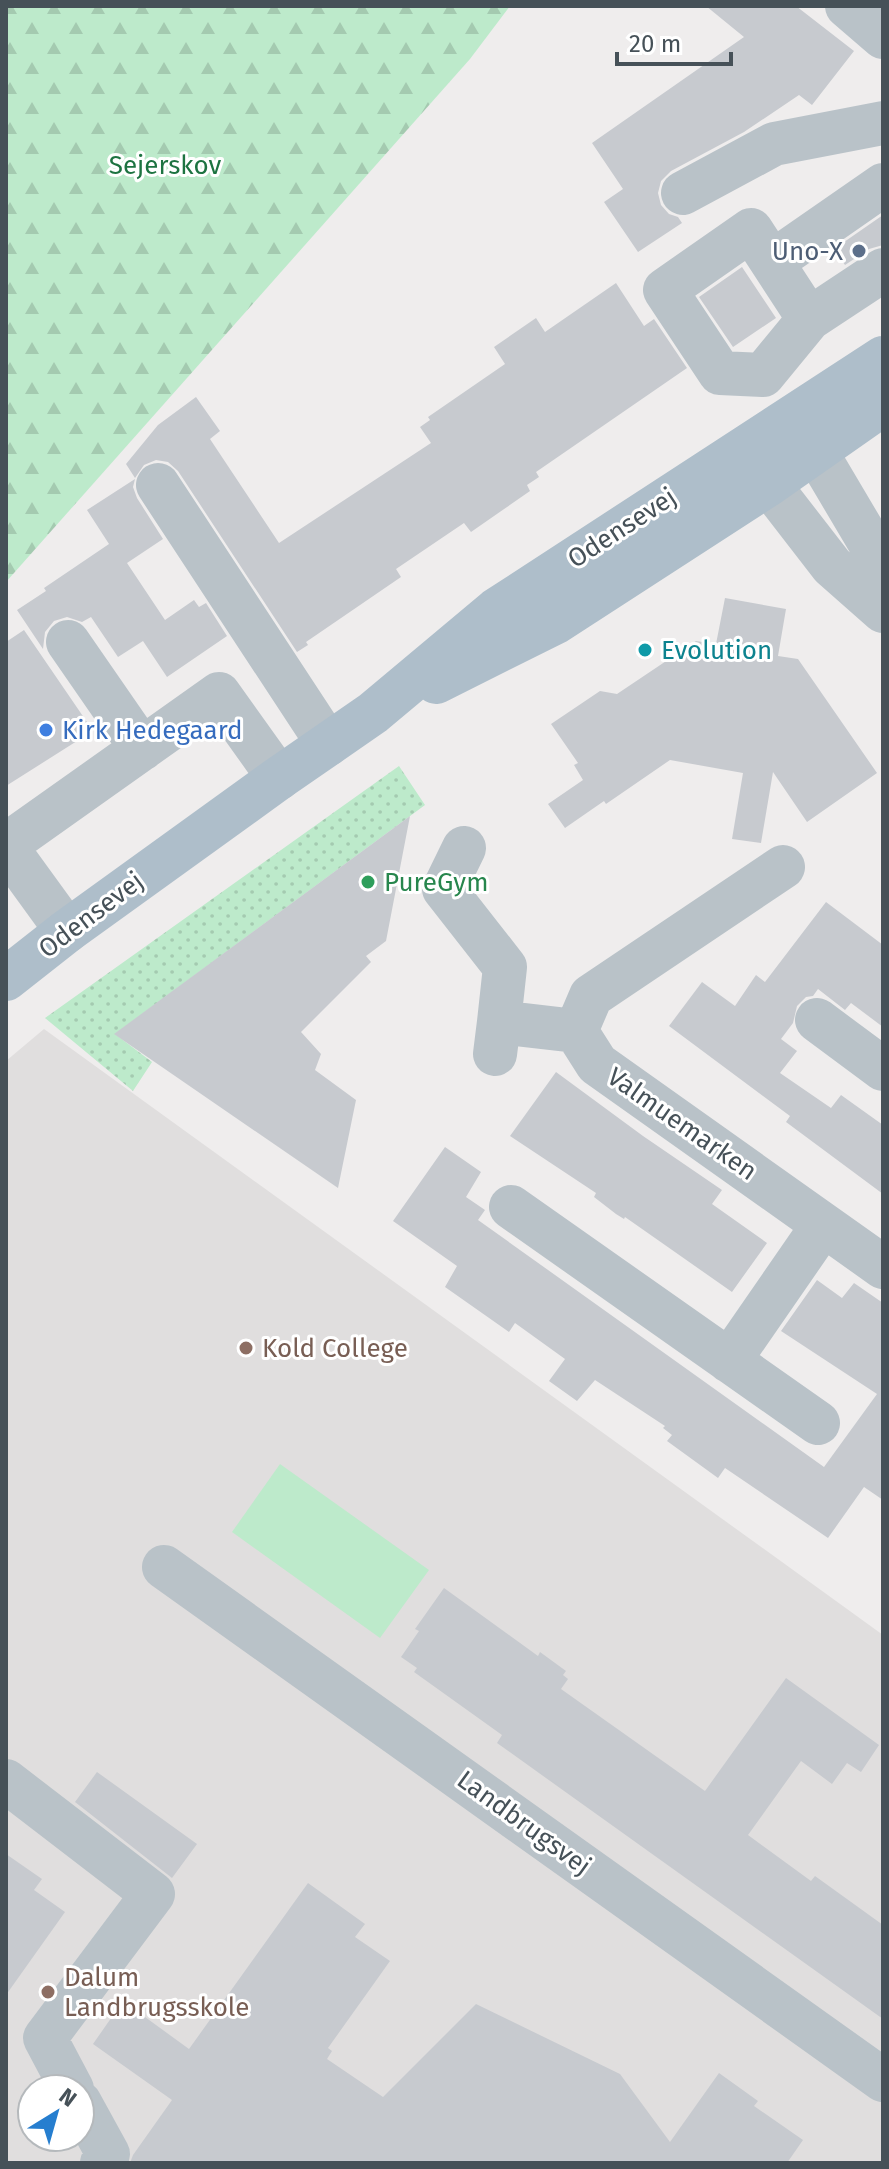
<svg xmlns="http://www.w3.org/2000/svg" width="889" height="2169" viewBox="0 0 889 2169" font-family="'Fira Sans',sans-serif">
<defs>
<pattern id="grass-dots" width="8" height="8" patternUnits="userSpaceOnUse" patternTransform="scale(2)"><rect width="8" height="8" fill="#bdeacb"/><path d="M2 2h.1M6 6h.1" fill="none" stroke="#a4cab0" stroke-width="1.8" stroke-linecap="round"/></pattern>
<pattern id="forest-firs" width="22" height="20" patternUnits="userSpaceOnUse" patternTransform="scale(2)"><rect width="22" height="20" fill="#bdeacb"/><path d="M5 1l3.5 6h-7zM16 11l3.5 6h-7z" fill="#a4cab0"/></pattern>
</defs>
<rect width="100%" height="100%" fill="#efeded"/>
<path fill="#e0dede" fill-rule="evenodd" d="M 44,1029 L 883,1635 L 883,2163 L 6,2163 L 6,1061 ZM 32,2089 L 80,2089 L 80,2137 L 32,2137 Z"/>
<path fill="url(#grass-dots)" d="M 399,766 L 425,805 L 115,1034 L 152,1062 L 133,1091 L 45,1018 Z"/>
<path fill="url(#forest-firs)" d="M 6,6 L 510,6 L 470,59 L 6,582 Z"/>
<path fill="#bdeacb" d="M 280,1464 L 429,1570 L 380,1638 L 232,1532 Z"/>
<path fill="#c7cacf" d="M 706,6 L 796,6 L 854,51 L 812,105 L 799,95 L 744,132 L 671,171 L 661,181 L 658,193 L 661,205 L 669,214 L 678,217 L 682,223 L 638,252 L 604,202 L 623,189 L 592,143 L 744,37 Z
M 883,215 L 883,245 L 869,249 L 845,265 L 834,249 Z
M 742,267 L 776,318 L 733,347 L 699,297 Z
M 616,283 L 644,326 L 654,319 L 687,368 L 536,472 L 539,477 L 527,485 L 530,491 L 471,532 L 464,523 L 396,569 L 401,577 L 306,642 L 308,645 L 297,652 L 178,471 L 168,462 L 156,460 L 144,465 L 135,478 L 126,464 L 158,425 L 196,397 L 220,431 L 210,439 L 279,543 L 431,443 L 420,427 L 430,420 L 428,417 L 505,364 L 494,347 L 536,318 L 545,332 Z
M 135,479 L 133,487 L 137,498 L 163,539 L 127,563 L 165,620 L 194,600 L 199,607 L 206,603 L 227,636 L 167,677 L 143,641 L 118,657 L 91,617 L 82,622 L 67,617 L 54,621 L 45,632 L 43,649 L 17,610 L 46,591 L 44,588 L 109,544 L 87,510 Z
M 725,598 L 786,609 L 778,656 L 798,659 L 877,773 L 807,822 L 773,772 L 761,843 L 732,839 L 743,773 L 670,760 L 606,804 L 604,801 L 565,828 L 548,804 L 583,780 L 574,765 L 578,763 L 551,724 L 600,691 L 617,694 L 696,641 L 716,644 Z
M 24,630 L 91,728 L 76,738 L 77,741 L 6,786 L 6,642 Z
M 410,816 L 386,941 L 366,956 L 371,962 L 301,1032 L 321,1054 L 315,1070 L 356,1100 L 338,1188 L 114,1034 Z
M 826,902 L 883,945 L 883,1027 L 851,1003 L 845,1010 L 818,989 L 813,996 L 806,997 L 797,1006 L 793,1023 L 781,1039 L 797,1051 L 780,1073 L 831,1108 L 841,1095 L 883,1125 L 883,1194 L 786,1122 L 790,1116 L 669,1026 L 702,982 L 735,1006 L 756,975 L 765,982 Z
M 556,1072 L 643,1136 L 722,1190 L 712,1204 L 767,1243 L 732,1292 L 625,1217 L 624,1219 L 616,1214 L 594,1197 L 596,1193 L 510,1136 Z
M 445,1147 L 481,1172 L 466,1197 L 485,1210 L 478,1220 L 824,1467 L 877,1394 L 781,1331 L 817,1280 L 842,1298 L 854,1283 L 883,1303 L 883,1500 L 864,1487 L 828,1538 L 725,1468 L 718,1478 L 667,1441 L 672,1435 L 663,1428 L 665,1426 L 595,1380 L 577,1401 L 549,1381 L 565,1359 L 515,1323 L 509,1332 L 445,1287 L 457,1266 L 393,1221 Z
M 444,1588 L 538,1656 L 540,1652 L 566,1671 L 563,1675 L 568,1679 L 561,1689 L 705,1791 L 786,1678 L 879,1745 L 861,1772 L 847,1763 L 832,1784 L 801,1761 L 748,1835 L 811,1881 L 815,1876 L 883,1925 L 883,2019 L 497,1743 L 502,1735 L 414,1672 L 417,1668 L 401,1657 L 419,1631 L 415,1629 Z
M 97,1772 L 197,1844 L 172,1878 L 75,1802 Z
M 6,1854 L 42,1879 L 34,1890 L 65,1912 L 6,1995 Z
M 308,1883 L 365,1924 L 355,1937 L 390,1961 L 328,2048 L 332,2051 L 327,2059 L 383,2097 L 476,2004 L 620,2074 L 670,2142 L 719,2073 L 758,2101 L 754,2106 L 803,2140 L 787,2163 L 130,2163 L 133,2155 L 172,2100 L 93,2044 L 123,2001 L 189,2049 Z"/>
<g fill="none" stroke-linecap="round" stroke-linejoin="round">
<path stroke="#b9c2c8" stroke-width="44" d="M 847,6 L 883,37
M 683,193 L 774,144 L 883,123
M 772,262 L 883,185
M 763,375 L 720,373 L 665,290 L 751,230 L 809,319
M 763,375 L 809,319 L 883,270
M 800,415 L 816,452 L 877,555 L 883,576
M 746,455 L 832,566 L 883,611
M 158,485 L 328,744
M 68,642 L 142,749
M 6,845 L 219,694 L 279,778
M 6,847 L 67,931
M 464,848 L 444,889 L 505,967 L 499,1022
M 783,867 L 591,996 L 576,1031 L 597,1064 L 883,1267
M 817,1020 L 883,1069
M 495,1054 L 499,1022 L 576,1031
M 511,1207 L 818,1423
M 729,1361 L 823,1225
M 164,1567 L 883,2080
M 6,1781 L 153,1894 L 45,2038 L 72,2089
M 80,2103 L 108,2154 L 102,2163"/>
<path stroke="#aebeca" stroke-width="44" d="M 436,682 L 556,622 L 769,484 L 883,404
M 6,979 L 67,931 L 279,778 L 373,713 L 496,610 L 883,358"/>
</g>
<circle fill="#5c6f8a" stroke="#fff" stroke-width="3" cx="859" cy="251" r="8"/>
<circle fill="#0f9aa8" stroke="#fff" stroke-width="3" cx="645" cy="650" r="8"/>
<circle fill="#3f7fe0" stroke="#fff" stroke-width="3" cx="46" cy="730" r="8"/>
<circle fill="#2e9e5b" stroke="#fff" stroke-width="3" cx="368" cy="882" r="8"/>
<g fill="#8d6e63" stroke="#fff" stroke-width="3">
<circle cx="246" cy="1348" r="8"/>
<circle cx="48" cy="1992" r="8"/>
</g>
<g text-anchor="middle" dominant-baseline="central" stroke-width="6" stroke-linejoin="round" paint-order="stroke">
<g font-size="26" fill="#1d7341" stroke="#fff">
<text x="165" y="165">Sejerskov</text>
</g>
<g font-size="26" fill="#4e5e75" stroke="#fff" text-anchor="end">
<text x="843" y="251">Uno-X</text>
</g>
<g font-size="26" fill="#465158" stroke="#fff">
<text transform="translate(622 528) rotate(-33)">Odensevej</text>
<text transform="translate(91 915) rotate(-37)">Odensevej</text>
<text transform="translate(682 1124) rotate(35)">Valmuemarken</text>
<text transform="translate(524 1823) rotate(36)">Landbrugsvej</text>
</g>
<g font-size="26" fill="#0d838f" stroke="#fff" text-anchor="start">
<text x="661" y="650">Evolution</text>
</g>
<g font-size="26" fill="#366cbe" stroke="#fff" text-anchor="start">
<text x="62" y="730">Kirk Hedegaard</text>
</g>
<g font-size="26" fill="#27864d" stroke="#fff" text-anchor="start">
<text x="384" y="882">PureGym</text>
</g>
<g font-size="26" fill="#785e54" stroke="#fff" text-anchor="start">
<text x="262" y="1348">Kold College</text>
<text x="64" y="1977">Dalum<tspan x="64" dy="30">Landbrugsskole</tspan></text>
</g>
</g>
<rect width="889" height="2169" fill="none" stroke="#465158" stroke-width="16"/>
<g transform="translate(56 2113) rotate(37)"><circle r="38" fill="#ffffff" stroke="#b5b9bc" stroke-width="2"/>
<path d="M0-6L14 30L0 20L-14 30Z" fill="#267ecf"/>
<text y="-12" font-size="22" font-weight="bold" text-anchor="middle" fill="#465158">N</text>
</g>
<path d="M617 52v12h114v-12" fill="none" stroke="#465158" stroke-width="4"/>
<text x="629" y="52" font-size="24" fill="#465158" stroke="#ffffff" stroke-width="6" paint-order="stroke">20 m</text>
</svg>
